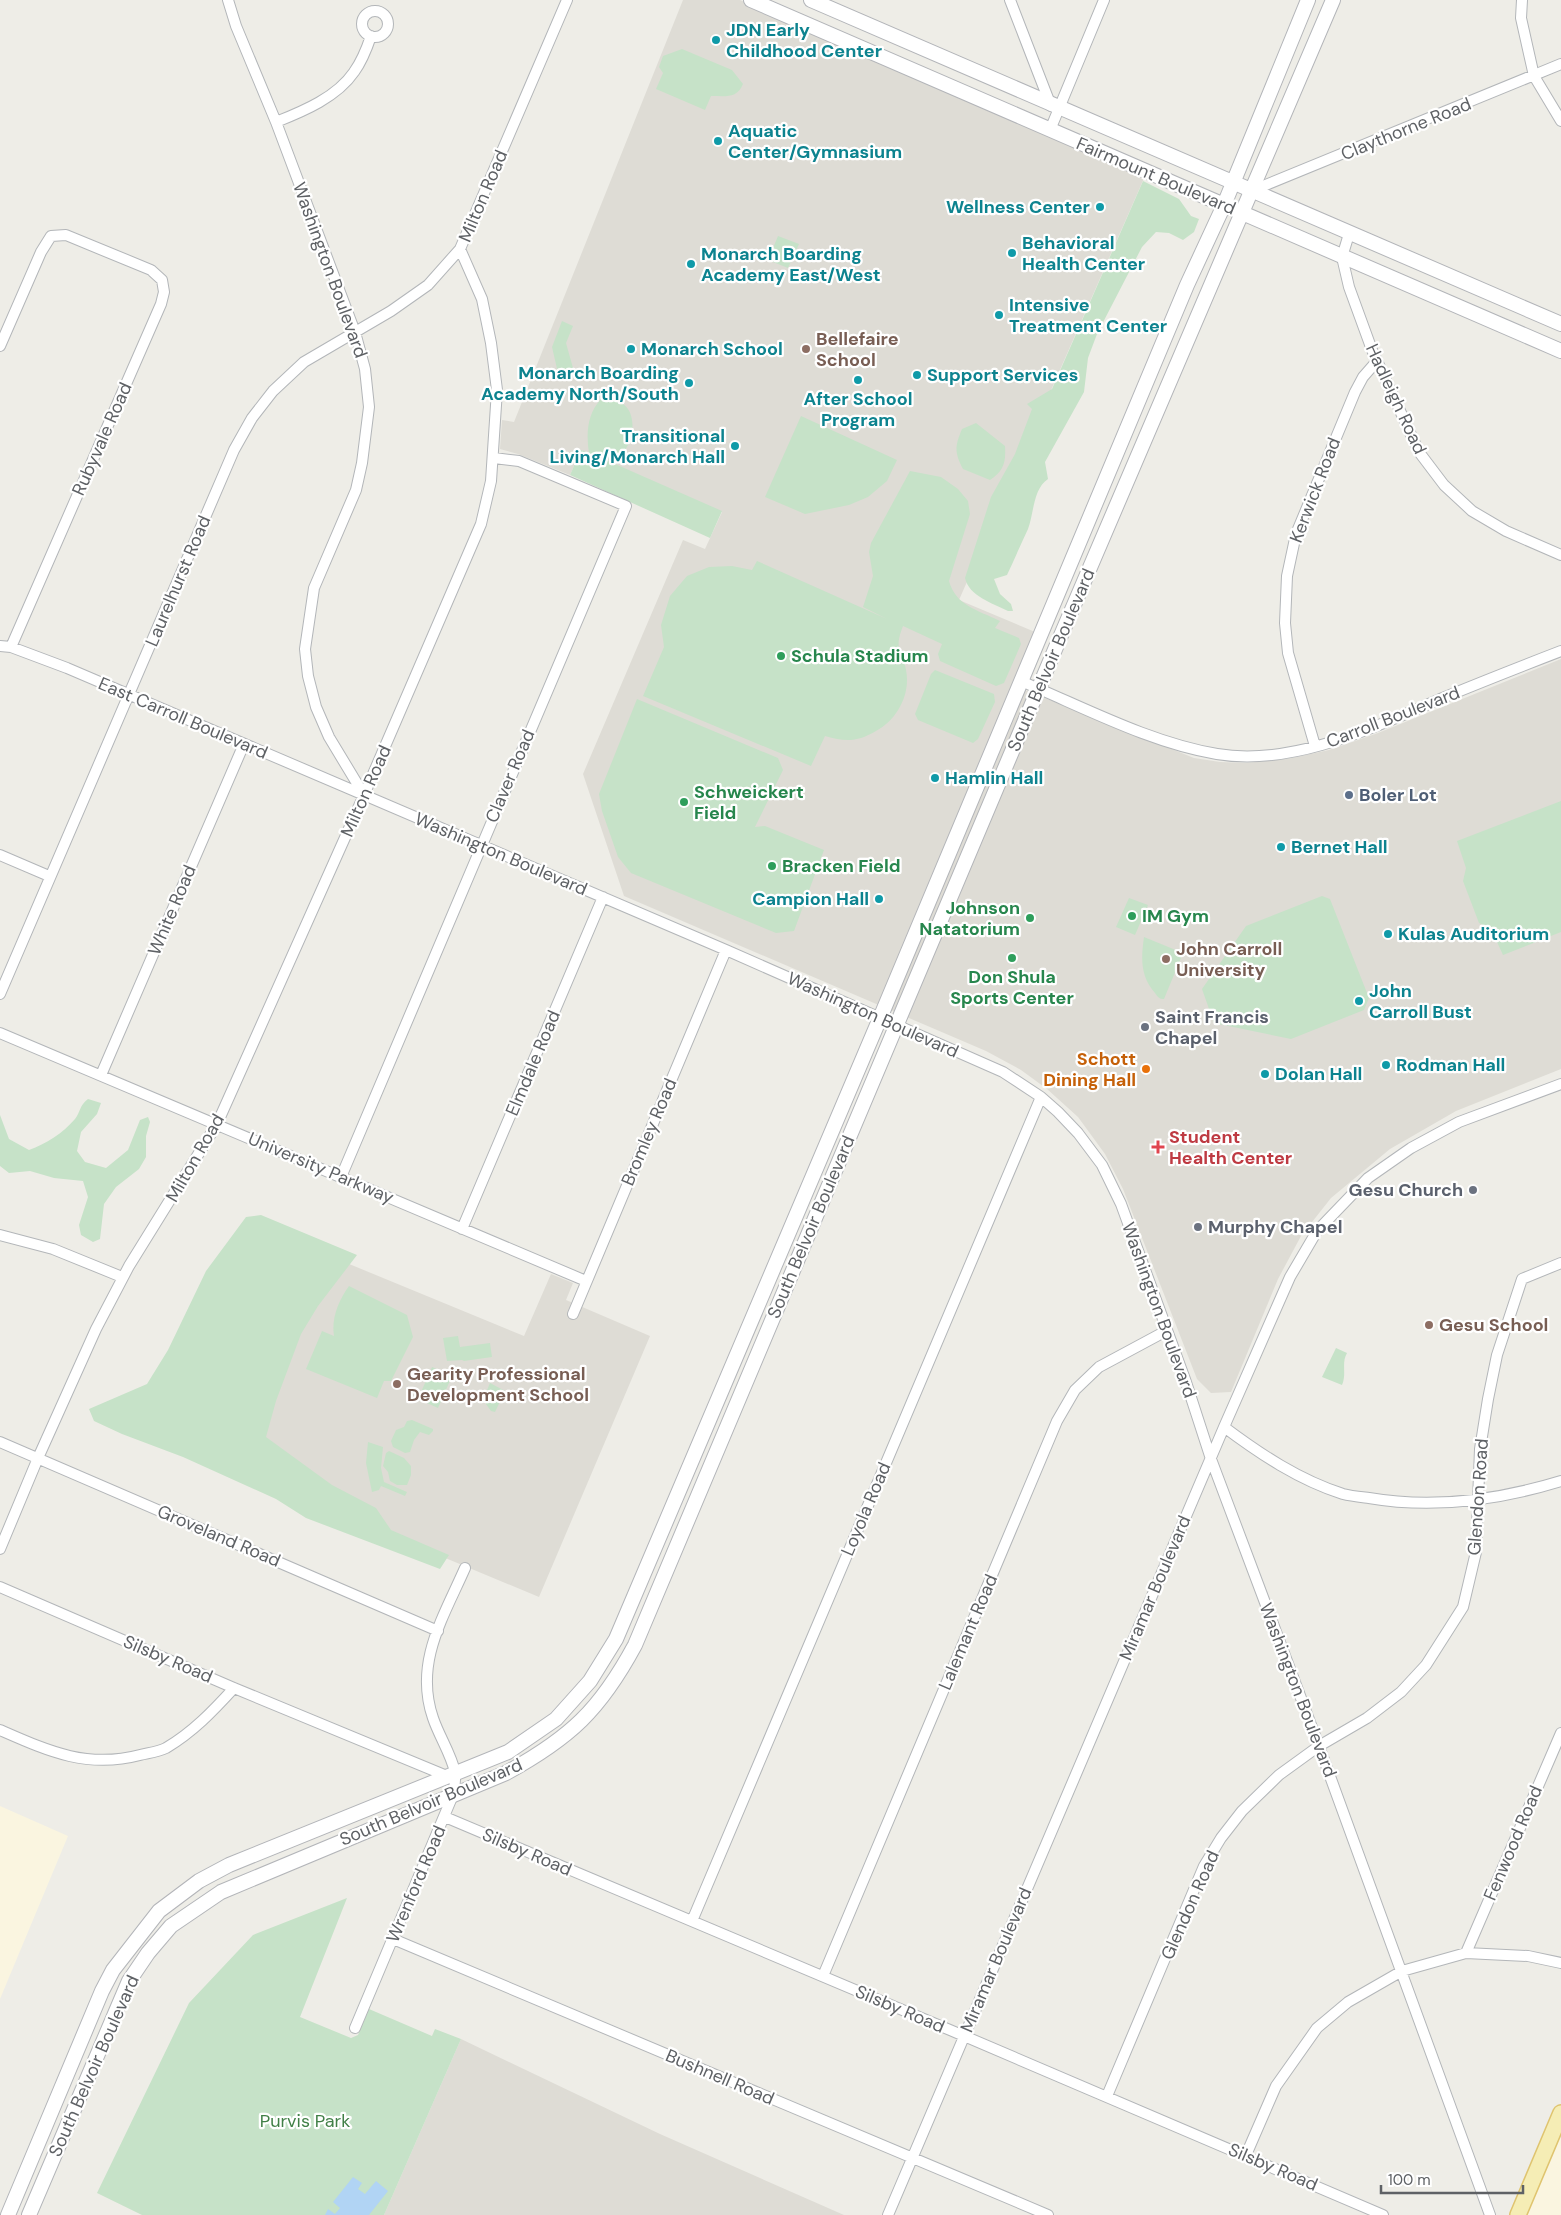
<svg xmlns="http://www.w3.org/2000/svg" width="1561" height="2215" viewBox="0 0 1561 2215" font-family="'DM Sans',sans-serif">
<rect width="100%" height="100%" fill="#eeede7"/>
<path fill="#faf5e0" d="M 0,1806 L 68,1836 L 0,1999 Z
M 1561,2112 L 1561,2215 L 1518,2215 Z"/>
<path fill="#dedcd5" d="M 683,0 L 740,0 L 1145,176 L 959,600 L 1035,632 L 1012,685 L 1194,758 L 1220,762 L 1247,763 L 1292,758 L 1329,750 L 1378,733 L 1561,659 L 1561,1069 L 1456,1111 L 1390,1149 L 1331,1198 L 1301,1236 L 1278,1279 L 1231,1392 L 1211,1393 L 1197,1379 L 1123,1189 L 1105,1154 L 1078,1117 L 1047,1089 L 1021,1070 L 986,1051 L 624,896 L 583,774 L 683,540 L 705,549 L 722,512 L 581,450 L 570,475 L 518,454 L 500,449 L 502,420 L 514,422 Z
M 252,1224 L 524,1336 L 551,1274 L 573,1283 L 566,1300 L 650,1336 L 539,1597 L 141,1431 Z
M 461,2039 L 660,2134 L 844,2215 L 384,2215 Z"/>
<path fill="#c6e2c8" d="M 682,49 L 732,70 L 743,84 C 737,99 725,96 711,96 L 705,110 L 656,89 L 663,73 L 659,67 L 663,56 Z
M 1143,181 L 1179,199 L 1191,216 L 1199,219 L 1194,232 L 1183,240 L 1169,233 L 1156,232 L 1142,247 L 1097,334 L 1088,358 L 1084,392 L 1045,462 L 1048,479 C 1033,489 1034,513 1028,529 C 1021,544 1014,560 1007,575 L 994,579 L 1000,594 L 1011,604 L 1013,611 L 1008,611 C 992,603 969,596 965,578 L 991,497 L 1015,454 L 1032,409 L 1027,404 L 1052,389 Z
M 778,236 L 799,244 L 788,268 L 768,260 Z
M 562,321 L 573,326 L 566,343 L 573,368 L 570,377 L 558,373 L 552,347 Z
M 601,399 C 607,400 615,400 621,403 C 637,410 635,441 623,452 C 618,456 611,458 606,460 L 722,511 L 710,538 L 570,475 L 581,450 L 589,453 C 586,434 587,414 601,399 Z
M 801,416 L 897,460 L 887,481 L 868,497 L 849,505 L 805,514 L 765,497 Z
M 976,423 L 1005,446 C 1006,462 1004,471 990,480 L 963,469 C 954,452 955,446 962,429 Z
M 910,471 L 941,477 L 958,489 L 968,501 L 970,514 L 949,581 C 956,606 978,610 1000,621 L 995,628 L 1019,638 L 1021,644 L 1004,683 L 996,686 L 940,661 L 938,654 L 942,644 L 903,626 C 893,652 903,647 906,670 C 911,694 897,720 876,731 C 857,742 846,742 825,736 L 811,766 L 643,696 L 664,647 L 661,625 L 670,596 L 687,576 L 709,567 L 732,566 L 752,570 L 757,561 L 887,619 L 863,607 L 873,576 L 869,552 L 871,543 Z
M 935,670 L 994,694 L 995,702 L 978,739 L 973,743 L 918,720 L 915,714 L 931,674 Z
M 637,699 L 778,758 L 783,770 L 755,827 L 765,826 L 824,850 L 794,931 L 776,933 L 631,873 L 618,857 L 602,811 L 599,794 Z
M 1561,801 L 1561,932 L 1503,955 L 1491,929 L 1479,923 L 1463,881 L 1466,868 L 1457,841 Z
M 1322,896 L 1330,899 L 1369,998 L 1364,1010 L 1291,1039 L 1214,1023 L 1202,989 L 1246,926 Z
M 1129,898 L 1148,905 L 1135,935 L 1116,927 Z
M 1144,937 L 1183,953 L 1164,999 C 1159,999 1158,997 1155,993 C 1140,976 1141,958 1144,937 Z
M 88,1099 L 101,1103 L 97,1114 L 81,1132 L 77,1151 L 85,1162 L 106,1168 L 128,1150 L 140,1120 L 148,1117 L 150,1122 L 146,1136 L 146,1157 L 139,1169 L 116,1187 L 104,1204 L 100,1239 L 93,1242 L 81,1235 L 79,1225 L 88,1197 L 83,1181 L 54,1178 L 30,1171 L 9,1173 L 0,1166 L 0,1115 L 9,1139 L 29,1150 C 46,1144 63,1133 75,1119 C 81,1111 79,1106 88,1099 Z
M 261,1215 L 357,1255 L 318,1306 L 301,1334 L 276,1401 L 266,1437 L 332,1485 L 376,1508 L 391,1530 L 449,1555 L 440,1569 L 306,1518 L 276,1499 L 183,1457 L 122,1434 L 94,1421 L 89,1409 L 147,1384 L 168,1350 L 206,1271 L 246,1217 Z
M 349,1286 L 407,1315 L 413,1337 L 391,1381 L 384,1381 L 377,1398 L 306,1369 L 322,1331 L 334,1336 C 331,1318 339,1300 349,1286 Z
M 458,1336 L 460,1347 L 490,1343 L 492,1357 L 464,1361 L 462,1360 L 447,1361 L 443,1338 Z
M 1336,1348 L 1347,1353 C 1341,1363 1347,1374 1342,1385 L 1322,1377 Z
M 432,1367 L 452,1376 L 438,1408 L 418,1399 Z
M 490,1383 L 505,1391 L 495,1412 L 491,1411 L 483,1400 Z
M 412,1420 L 433,1429 L 433,1431 L 429,1435 L 420,1432 L 414,1440 L 410,1452 L 405,1453 L 393,1447 L 391,1441 L 396,1430 L 404,1427 L 407,1421 Z
M 368,1442 L 383,1447 L 381,1468 L 384,1482 L 407,1492 L 405,1496 L 381,1486 L 379,1490 L 372,1492 L 366,1463 Z
M 389,1451 L 404,1458 L 411,1466 L 411,1475 L 407,1485 L 397,1485 L 390,1481 L 388,1472 L 383,1466 L 386,1453 Z
M 347,1898 L 300,2017 L 351,2038 L 358,2035 L 369,2009 L 432,2036 L 435,2029 L 461,2039 L 384,2215 L 142,2215 L 97,2193 L 189,2003 L 253,1935 Z"/>
<path fill="#b1d4f4" d="M 353,2177 L 362,2183 L 358,2189 L 365,2194 L 376,2181 L 388,2191 L 369,2215 L 325,2215 L 328,2209 L 335,2214 L 340,2208 L 333,2202 Z"/>
<g fill="none" stroke-linecap="round" stroke-linejoin="round">
<defs>
<path id="street" d="M 228,0 L 236,26 L 276,122 L 355,332 L 365,369 L 369,407 L 362,463 L 356,490 L 314,588 L 305,649 L 308,676 L 316,707 L 329,737 L 364,795 L 726,950 L 1003,1072 L 1041,1097 L 1058,1112 L 1078,1133 L 1102,1165 L 1121,1204 L 1186,1382 L 1211,1459 L 1319,1746 L 1490,2215
M 1010,0 L 1051,106
M 1522,0 L 1521,18 L 1534,76 L 1561,121
M362 24a13 13 0 1 1 26 0a13 13 0 1 1-26 0Z
M 276,122 C 304,111 337,97 354,72 C 362,61 367,48 371,36
M 1050,130 L 1104,0
M 1251,191 L 1561,64
M 1349,234 L 1342,257 L 1349,287 L 1372,350 L 1419,452 L 1444,485 L 1472,511 L 1506,531 L 1561,555
M 0,346 L 41,252 L 51,236 L 66,235 L 151,270 L 162,280 L 164,292 L 161,304 L 11,647
M 0,646 L 11,647 L 67,668 L 364,795
M 1023,682 C 1085,708 1151,743 1217,754 C 1294,767 1376,726 1445,697 C 1484,681 1522,666 1561,651
M 1315,746 L 1288,653 L 1285,623 L 1287,576 L 1296,534 L 1355,392 L 1363,377 L 1377,361
M 0,855 L 49,876
M 0,994 L 234,450 L 252,418 L 273,391 L 304,362 L 391,311 L 428,285 L 460,249
M 0,1033 L 586,1281
M 101,1075 L 244,744
M 341,1177 L 626,506 L 519,461 L 494,458
M 462,1229 L 603,897
M 0,1235 L 53,1249 L 122,1277
M 573,1314 L 726,950
M 1224,1427 C 1260,1454 1299,1480 1343,1494 C 1351,1496 1361,1497 1369,1498 C 1433,1509 1499,1500 1561,1481
M 0,1442 L 438,1631
M 0,1549 L 38,1458 L 96,1329 L 129,1266 L 217,1124 L 364,795 L 481,524 L 491,481 L 497,390 L 491,343 L 482,299 L 460,249 L 567,0
M 0,1587 L 234,1688 L 447,1776
M 0,1730 C 48,1751 87,1769 140,1755 C 148,1753 158,1752 166,1748 C 193,1732 213,1711 234,1688
M 445,1817 L 950,2030 L 1383,2215
M 692,1921 L 1041,1097
M 393,1939 L 1048,2215
M 1466,1953 L 1561,1733
M 823,1976 L 1057,1421 L 1075,1390 L 1099,1367 L 1166,1331
M 355,2028 L 453,1795 C 454,1788 456,1779 455,1772 C 451,1754 439,1736 433,1718 C 414,1663 443,1618 465,1568
M 1107,2096 L 1204,1866 L 1221,1838 L 1242,1811 L 1279,1775 L 1319,1746 L 1367,1718 L 1401,1692 L 1426,1665 L 1463,1607 L 1476,1552 L 1480,1449 L 1488,1399 L 1497,1355 L 1522,1279 L 1561,1263
M 1246,2155 L 1276,2086 L 1317,2028 L 1348,2002 L 1402,1971 L 1466,1953 L 1528,1956 L 1561,1963
M 888,2215 L 1224,1427 L 1290,1277 L 1317,1231 L 1368,1178 L 1411,1148 L 1459,1122 L 1561,1084"/>
<path id="secondary" d="M 751,0 L 1561,351
M 811,0 L 1561,324
M 8,2215 L 102,1991 L 113,1970 L 159,1911 L 199,1881 L 229,1865 L 508,1752 L 556,1719 L 590,1681 L 616,1639 C 809,1189 999,737 1187,285 L 1224,205 L 1308,0
M 29,2215 L 129,1981 L 148,1953 L 171,1926 L 221,1892 L 506,1773 C 570,1738 600,1710 635,1645 L 1059,640 L 1333,0"/>
<path id="primary" d="M 1518,2215 L 1561,2113"/>
</defs>
<use href="#street" stroke="#b3b6b9" stroke-width="12"/>
<use href="#secondary" stroke="#b3b5b9" stroke-width="16"/>
<use href="#primary" stroke="#dfc46f" stroke-width="18"/>
<use href="#street" stroke="#fff" stroke-width="10"/>
<use href="#secondary" stroke="#fff" stroke-width="14"/>
<use href="#primary" stroke="#f5edb5" stroke-width="15"/>
</g>
<g fill="#0f9aa8" stroke="#fff" stroke-width="2">
<circle cx="716" cy="40" r="5"/>
<circle cx="718" cy="141" r="5"/>
<circle cx="1100" cy="207" r="5"/>
<circle cx="1012" cy="253" r="5"/>
<circle cx="691" cy="264" r="5"/>
<circle cx="999" cy="315" r="5"/>
<circle cx="631" cy="349" r="5"/>
<circle cx="917" cy="375" r="5"/>
<circle cx="858" cy="380" r="5"/>
<circle cx="689" cy="383" r="5"/>
<circle cx="735" cy="446" r="5"/>
<circle cx="935" cy="778" r="5"/>
<circle cx="1281" cy="847" r="5"/>
<circle cx="879" cy="899" r="5"/>
<circle cx="1388" cy="934" r="5"/>
<circle cx="1359" cy="1001" r="5"/>
<circle cx="1386" cy="1065" r="5"/>
<circle cx="1265" cy="1074" r="5"/>
</g>
<g fill="#8d6e63" stroke="#fff" stroke-width="2">
<circle cx="806" cy="349" r="5"/>
<circle cx="1166" cy="959" r="5"/>
<circle cx="1429" cy="1325" r="5"/>
<circle cx="397" cy="1384" r="5"/>
</g>
<g fill="#2e9e5b" stroke="#fff" stroke-width="2">
<circle cx="781" cy="656" r="5"/>
<circle cx="684" cy="802" r="5"/>
<circle cx="772" cy="866" r="5"/>
<circle cx="1132" cy="916" r="5"/>
<circle cx="1030" cy="918" r="5"/>
<circle cx="1012" cy="958" r="5"/>
</g>
<circle fill="#5c6f8a" stroke="#fff" stroke-width="2" cx="1349" cy="795" r="5"/>
<g fill="#6b7280" stroke="#fff" stroke-width="2">
<circle cx="1145" cy="1027" r="5"/>
<circle cx="1473" cy="1190" r="5"/>
<circle cx="1198" cy="1227" r="5"/>
</g>
<circle fill="#e8710a" stroke="#fff" stroke-width="2" cx="1146" cy="1069" r="5"/>
<path fill="#e0444e" stroke="#fff" stroke-width="2" d="M1155.5 1139.5h5v5h5v5h-5v5h-5v-5h-5v-5h5z"/>
<g text-anchor="middle" dominant-baseline="central" stroke-width="4.5" stroke-linejoin="round" paint-order="stroke">
<g font-size="18" font-weight="bold" fill="#0d838f" stroke="#fff" text-anchor="start">
<text x="726" y="30">JDN Early<tspan x="726" dy="21">Childhood Center</tspan></text>
<text x="728" y="131">Aquatic<tspan x="728" dy="21">Center/Gymnasium</tspan></text>
<text x="1090" y="207" text-anchor="end">Wellness Center</text>
<text x="1022" y="243">Behavioral<tspan x="1022" dy="21">Health Center</tspan></text>
<text x="701" y="254">Monarch Boarding<tspan x="701" dy="21">Academy East/West</tspan></text>
<text x="1009" y="305">Intensive<tspan x="1009" dy="21">Treatment Center</tspan></text>
<text x="641" y="349">Monarch School</text>
<text x="679" y="373" text-anchor="end">Monarch Boarding<tspan x="679" dy="21">Academy North/South</tspan></text>
<text x="927" y="375">Support Services</text>
<text x="858" y="399" text-anchor="middle">After School<tspan x="858" dy="21">Program</tspan></text>
<text x="725" y="436" text-anchor="end">Transitional<tspan x="725" dy="21">Living/Monarch Hall</tspan></text>
<text x="945" y="778">Hamlin Hall</text>
<text x="1291" y="847">Bernet Hall</text>
<text x="869" y="899" text-anchor="end">Campion Hall</text>
<text x="1398" y="934">Kulas Auditorium</text>
<text x="1369" y="991">John<tspan x="1369" dy="21">Carroll Bust</tspan></text>
<text x="1396" y="1065">Rodman Hall</text>
<text x="1275" y="1074">Dolan Hall</text>
</g>
<g font-size="18" fill="#5e6165" stroke="#fff">
<text transform="translate(1406 129) rotate(-22)">Claythorne Road</text>
<text transform="translate(1156 176) rotate(23)">Fairmount Boulevard</text>
<text transform="translate(483 196) rotate(-67)">Milton Road</text>
<text transform="translate(330 270) rotate(70)">Washington Boulevard</text>
<text transform="translate(1396 399) rotate(65)">Hadleigh Road</text>
<text transform="translate(102 439) rotate(-66)">Rubyvale Road</text>
<text transform="translate(1315 490) rotate(-69)">Kerwick Road</text>
<text transform="translate(178 581) rotate(-67)">Laurelhurst Road</text>
<text transform="translate(1051 660) rotate(-67)">South Belvoir Boulevard</text>
<text transform="translate(1393 717) rotate(-21)">Carroll Boulevard</text>
<text transform="translate(183 718) rotate(23)">East Carroll Boulevard</text>
<text transform="translate(510 776) rotate(-67)">Claver Road</text>
<text transform="translate(366 791) rotate(-66)">Milton Road</text>
<text transform="translate(501 854) rotate(23)">Washington Boulevard</text>
<text transform="translate(172 910) rotate(-67)">White Road</text>
<text transform="translate(873 1015) rotate(24)">Washington Boulevard</text>
<text transform="translate(533 1063) rotate(-67)">Elmdale Road</text>
<text transform="translate(649 1132) rotate(-67)">Bromley Road</text>
<text transform="translate(195 1158) rotate(-60)">Milton Road</text>
<text transform="translate(321 1168) rotate(23)">University Parkway</text>
<text transform="translate(811 1227) rotate(-67)">South Belvoir Boulevard</text>
<text transform="translate(1159 1310) rotate(70)">Washington Boulevard</text>
<text transform="translate(1478 1497) rotate(-86)">Glendon Road</text>
<text transform="translate(866 1509) rotate(-67)">Loyola Road</text>
<text transform="translate(219 1536) rotate(23)">Groveland Road</text>
<text transform="translate(1155 1588) rotate(-67)">Miramar Boulevard</text>
<text transform="translate(968 1632) rotate(-67)">Lalemant Road</text>
<text transform="translate(168 1659) rotate(23)">Silsby Road</text>
<text transform="translate(1298 1690) rotate(69)">Washington Boulevard</text>
<text transform="translate(431 1802) rotate(-23)">South Belvoir Boulevard</text>
<text transform="translate(1513 1843) rotate(-67)">Fenwood Road</text>
<text transform="translate(527 1852) rotate(23)">Silsby Road</text>
<text transform="translate(416 1884) rotate(-67)">Wrenford Road</text>
<text transform="translate(1190 1905) rotate(-66)">Glendon Road</text>
<text transform="translate(996 1960) rotate(-67)">Miramar Boulevard</text>
<text transform="translate(900 2009) rotate(23)">Silsby Road</text>
<text transform="translate(94 2066) rotate(-66)">South Belvoir Boulevard</text>
<text transform="translate(720 2077) rotate(23)">Bushnell Road</text>
<text transform="translate(1273 2167) rotate(23)">Silsby Road</text>
</g>
<g font-size="18" font-weight="bold" fill="#785e54" stroke="#fff" text-anchor="start">
<text x="816" y="339">Bellefaire<tspan x="816" dy="21">School</tspan></text>
<text x="1176" y="949">John Carroll<tspan x="1176" dy="21">University</tspan></text>
<text x="1439" y="1325">Gesu School</text>
<text x="407" y="1374">Gearity Professional<tspan x="407" dy="21">Development School</tspan></text>
</g>
<g font-size="18" font-weight="bold" fill="#27864d" stroke="#fff" text-anchor="start">
<text x="791" y="656">Schula Stadium</text>
<text x="694" y="792">Schweickert<tspan x="694" dy="21">Field</tspan></text>
<text x="782" y="866">Bracken Field</text>
<text x="1020" y="908" text-anchor="end">Johnson<tspan x="1020" dy="21">Natatorium</tspan></text>
<text x="1142" y="916">IM Gym</text>
<text x="1012" y="977" text-anchor="middle">Don Shula<tspan x="1012" dy="21">Sports Center</tspan></text>
</g>
<g font-size="18" font-weight="bold" fill="#4e5e75" stroke="#fff" text-anchor="start">
<text x="1359" y="795">Boler Lot</text>
</g>
<g font-size="18" font-weight="bold" fill="#5b616d" stroke="#fff" text-anchor="start">
<text x="1155" y="1017">Saint Francis<tspan x="1155" dy="21">Chapel</tspan></text>
<text x="1463" y="1190" text-anchor="end">Gesu Church</text>
<text x="1208" y="1227">Murphy Chapel</text>
</g>
<g font-size="18" font-weight="bold" fill="#c56008" stroke="#fff" text-anchor="end">
<text x="1136" y="1059">Schott<tspan x="1136" dy="21">Dining Hall</tspan></text>
</g>
<g font-size="18" font-weight="bold" fill="#be3a42" stroke="#fff" text-anchor="start">
<text x="1169" y="1137">Student<tspan x="1169" dy="21">Health Center</tspan></text>
</g>
<g font-size="18" fill="#418047" stroke="#fff">
<text x="305" y="2121">Purvis Park</text>
</g>
</g>
<path d="M1381 2185v8h142v-8" fill="none" stroke="#5e6165" stroke-width="2.5"/>
<text x="1388" y="2185" font-size="15" fill="#5e6165" stroke="#ffffff" stroke-width="4" paint-order="stroke">100 m</text>
</svg>
